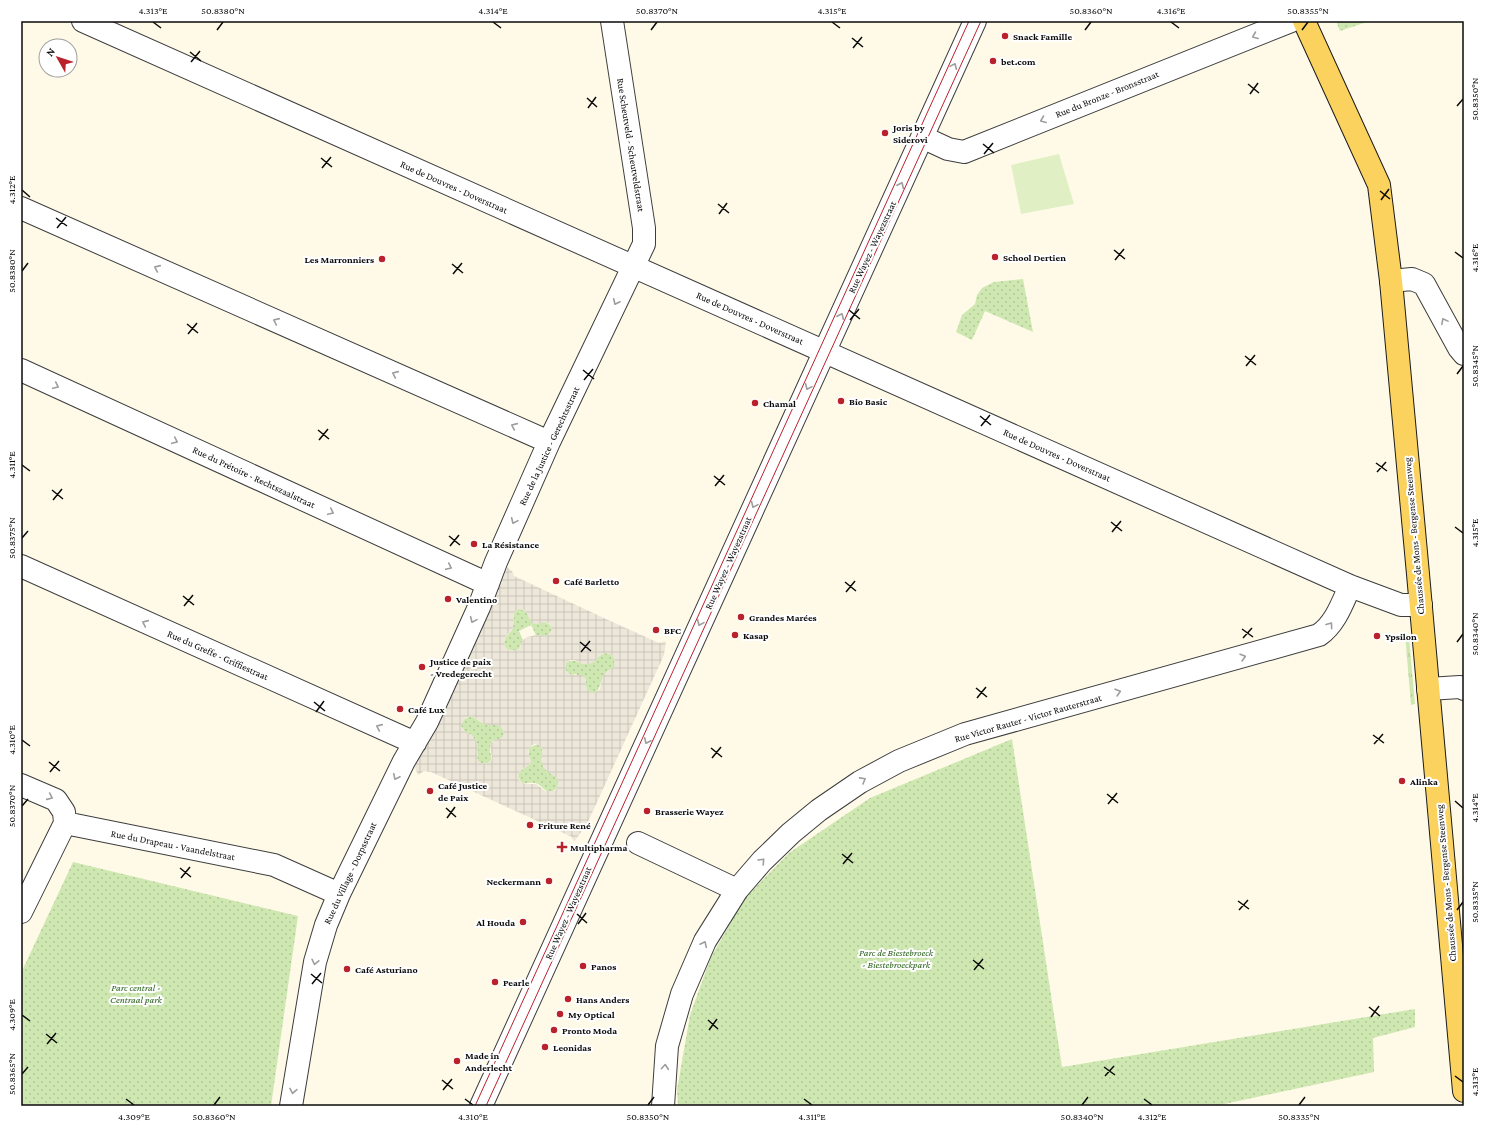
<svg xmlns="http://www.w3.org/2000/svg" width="1485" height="1127" viewBox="0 0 1485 1127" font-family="'Crimson Pro',serif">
<defs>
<pattern id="grass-tufts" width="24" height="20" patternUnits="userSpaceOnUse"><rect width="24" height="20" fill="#cfe8b2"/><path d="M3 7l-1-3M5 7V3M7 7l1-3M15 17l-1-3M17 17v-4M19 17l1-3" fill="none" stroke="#b0c698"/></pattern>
<pattern id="park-dots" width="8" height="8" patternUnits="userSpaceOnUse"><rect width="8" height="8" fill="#cfe8b2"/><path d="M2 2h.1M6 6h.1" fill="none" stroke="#b0c698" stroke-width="1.8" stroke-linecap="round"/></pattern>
<pattern id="plaza-grid" width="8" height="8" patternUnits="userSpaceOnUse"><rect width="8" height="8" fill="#ede7d9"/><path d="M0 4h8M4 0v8" fill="none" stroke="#cac5b9"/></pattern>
</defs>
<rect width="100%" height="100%" fill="#fffae7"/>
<path fill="url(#grass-tufts)" d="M 1405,634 L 1409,637 L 1415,704 L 1411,705 Z"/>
<path fill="url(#park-dots)" d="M 1336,21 L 1370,21 L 1340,31 Z
M 1023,279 L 1033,332 L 985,311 L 972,340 L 956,332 L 962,315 L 975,304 L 977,295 L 982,288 L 994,282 Z
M 518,609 C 526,609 528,614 530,620 L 540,623 L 543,622 C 548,622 552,625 552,630 C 548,638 543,636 536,635 L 531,625 L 519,631 L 523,640 L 519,649 C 511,653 501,649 505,639 C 506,635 511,632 513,628 L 514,613 Z
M 605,653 L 610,654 L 614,657 L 615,666 C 612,669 608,670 605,674 C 600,679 600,700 588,691 C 585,689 586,685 586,682 L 576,674 L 571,675 L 566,671 L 566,663 C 574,657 577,664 585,663 C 596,662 596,656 605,653 Z
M 470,716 C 474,717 475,718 478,720 C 484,725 491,725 498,725 C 504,728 506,733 502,738 L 492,741 C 492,743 491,746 490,748 C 489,756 496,758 486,764 C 473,763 479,756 477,749 C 476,744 474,740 472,735 L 465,732 L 461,726 L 463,720 Z
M 1012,739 L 1062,1067 L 1415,1009 L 1415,1027 L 1373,1038 L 1374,1072 L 1215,1106 L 678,1106 L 677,1090 L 690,1015 L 711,957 L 745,898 L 789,853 L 870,798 Z
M 538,744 C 547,751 539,759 544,767 C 549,776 563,775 557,788 C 546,798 544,785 535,783 C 530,782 526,784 522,783 L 518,777 L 519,772 L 530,764 C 532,757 526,754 530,747 Z
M 73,862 L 298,916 L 271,1106 L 21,1106 L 21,973 Z"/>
<path fill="#e1f0c4" d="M 1059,154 L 1074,204 L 1021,214 L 1011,165 Z"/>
<path fill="url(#plaza-grid)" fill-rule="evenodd" d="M 507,567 L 512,571 L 514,576 L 606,619 L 659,643 L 666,641 L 664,655 L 588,822 L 574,842 L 572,837 L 431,772 L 424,771 L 418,775 L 414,766 ZM 518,609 L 523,609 L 526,612 L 532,623 L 537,624 L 545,622 L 549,623 L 551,626 L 552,630 L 549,634 L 546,636 L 536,635 L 527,637 L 523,640 L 519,649 L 512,651 L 508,650 L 505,647 L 504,641 L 506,636 L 513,628 L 514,613 ZM 605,653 L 610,654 L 614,657 L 615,666 L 604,674 L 602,678 L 600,689 L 596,692 L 592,693 L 588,691 L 586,686 L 586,679 L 582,675 L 571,675 L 566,671 L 566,663 L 570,660 L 574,660 L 583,664 L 589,664 L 594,662 L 600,655 ZM 470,716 L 474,717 L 486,725 L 498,725 L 504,731 L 504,733 L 502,738 L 494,740 L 490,745 L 492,758 L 491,761 L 486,764 L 481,763 L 478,761 L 477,758 L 478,748 L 477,743 L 472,735 L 464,731 L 461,726 L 465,718 ZM 536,744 L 541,747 L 543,751 L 541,759 L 543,767 L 548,772 L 557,778 L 558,786 L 555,791 L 545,791 L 536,784 L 525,784 L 519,780 L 518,777 L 519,772 L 530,764 L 531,761 L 528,752 L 529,749 L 532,745 Z"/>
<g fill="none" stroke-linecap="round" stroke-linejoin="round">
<defs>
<path id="minor" d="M 83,21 L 1350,586 L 1401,605 L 1421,605
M 922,137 L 948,149 L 964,152 L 1291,21
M 21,208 L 549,442
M 1391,281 L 1412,279 L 1424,284 L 1459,348 L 1464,354
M 21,370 L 488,584
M 21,566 L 415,743
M 1428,689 L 1460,687 L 1464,689
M 21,785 L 56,800 L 64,812 L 65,823
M 65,823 L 274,865 L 339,894
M 638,843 L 737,890
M 21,912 L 65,823
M 291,1106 L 315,962 L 326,925 L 339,894 L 404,761 L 427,722 L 479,607 L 496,562 L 549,442 L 644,244 L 644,228 L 612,21
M 481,1106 L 975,21
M 663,1106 L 667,1046 L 682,994 L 705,941 L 737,890 L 762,861 L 791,833 L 819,810 L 860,782 L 899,761 L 965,734 L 1319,635 C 1335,624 1342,604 1350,586"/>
<path id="major" d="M 1304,21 L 1379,185 L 1391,281 L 1418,574 L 1464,1091"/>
</defs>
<use href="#minor" stroke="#3d3d3d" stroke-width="24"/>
<use href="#major" stroke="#1b1b1b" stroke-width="24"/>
<use href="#minor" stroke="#fff" stroke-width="22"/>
<use href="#major" stroke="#fad25d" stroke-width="22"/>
<path stroke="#ba222b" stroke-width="1" d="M 475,1106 L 969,21
M 486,1106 L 981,21"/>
</g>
<defs><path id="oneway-chevron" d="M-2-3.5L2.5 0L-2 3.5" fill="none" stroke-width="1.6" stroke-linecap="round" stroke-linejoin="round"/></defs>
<g stroke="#9d9d9d">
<use href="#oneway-chevron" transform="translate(1255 36) rotate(158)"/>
<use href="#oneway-chevron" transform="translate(954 66) rotate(-66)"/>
<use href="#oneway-chevron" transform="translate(1043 120) rotate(158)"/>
<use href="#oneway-chevron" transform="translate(901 185) rotate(-65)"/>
<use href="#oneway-chevron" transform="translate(157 268) rotate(-156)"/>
<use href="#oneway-chevron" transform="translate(616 302) rotate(115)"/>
<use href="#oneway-chevron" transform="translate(841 316) rotate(-65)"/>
<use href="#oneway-chevron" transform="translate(276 321) rotate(-156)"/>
<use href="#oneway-chevron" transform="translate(1444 321) rotate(-118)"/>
<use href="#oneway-chevron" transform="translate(395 374) rotate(-156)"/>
<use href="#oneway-chevron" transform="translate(56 386) rotate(25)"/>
<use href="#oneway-chevron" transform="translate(808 387) rotate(114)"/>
<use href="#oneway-chevron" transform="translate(514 426) rotate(-156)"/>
<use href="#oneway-chevron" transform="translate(175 441) rotate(25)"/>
<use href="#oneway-chevron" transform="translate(754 505) rotate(114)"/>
<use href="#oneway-chevron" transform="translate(331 512) rotate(25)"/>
<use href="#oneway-chevron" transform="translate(514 521) rotate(114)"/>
<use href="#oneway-chevron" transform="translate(449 567) rotate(25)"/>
<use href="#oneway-chevron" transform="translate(473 620) rotate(114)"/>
<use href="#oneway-chevron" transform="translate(145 623) rotate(-156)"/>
<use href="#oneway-chevron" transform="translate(700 623) rotate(114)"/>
<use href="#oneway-chevron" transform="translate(1330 625) rotate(-54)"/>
<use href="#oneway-chevron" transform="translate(1243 657) rotate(-16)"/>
<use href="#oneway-chevron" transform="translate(1118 692) rotate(-16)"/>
<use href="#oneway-chevron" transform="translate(379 727) rotate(-156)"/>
<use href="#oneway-chevron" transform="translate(647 741) rotate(115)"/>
<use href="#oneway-chevron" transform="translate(396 777) rotate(116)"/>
<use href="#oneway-chevron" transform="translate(863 780) rotate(-29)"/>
<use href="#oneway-chevron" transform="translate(50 797) rotate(24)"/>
<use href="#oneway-chevron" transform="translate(762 861) rotate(-47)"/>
<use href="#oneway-chevron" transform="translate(704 944) rotate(-64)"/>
<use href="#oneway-chevron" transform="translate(315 962) rotate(103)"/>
<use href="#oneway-chevron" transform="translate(665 1067) rotate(-85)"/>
<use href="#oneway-chevron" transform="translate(293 1091) rotate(100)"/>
</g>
<path fill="none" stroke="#0a0a0a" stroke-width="1.5" d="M 153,22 L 161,28M 493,22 L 501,28M 832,22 L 840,28M 1171,22 L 1179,28M 217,30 L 223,22M 651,30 L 657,22M 1085,30 L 1091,22M 1302,30 L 1308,22M 852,38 L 863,47M 853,48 L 862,37M 190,52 L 201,61M 191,62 L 200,51M 1248,84 L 1259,93M 1250,94 L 1258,83M 587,98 L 597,107M 1457,106 L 1463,99M 588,108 L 596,97M 983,144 L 994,153M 984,154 L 993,143M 321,158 L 332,167M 322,168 L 331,157M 22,190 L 30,197M 1380,191 L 1390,199M 1381,200 L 1389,189M 718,204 L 729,213M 719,214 L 727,203M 56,218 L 67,226M 57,228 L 66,217M 1114,250 L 1125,259M 1455,252 L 1463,258M 1115,260 L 1124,249M 452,264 L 463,273M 22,271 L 28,263M 453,274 L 462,263M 849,310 L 860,319M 850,320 L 859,309M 187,324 L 198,333M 188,334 L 197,323M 1245,356 L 1256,365M 1246,366 L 1255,355M 583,370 L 594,379M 1457,374 L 1463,366M 584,380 L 593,369M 980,416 L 991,425M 981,426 L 990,415M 318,430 L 329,439M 319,440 L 328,429M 1376,463 L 1387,471M 22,465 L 30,471M 1377,472 L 1386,462M 714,476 L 725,485M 715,486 L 724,475M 52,490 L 63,499M 53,500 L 62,489M 1111,522 L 1122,531M 1455,527 L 1463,533M 1112,532 L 1121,521M 449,536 L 460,545M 22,538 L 28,531M 450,546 L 459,535M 845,582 L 856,591M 846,592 L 855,581M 183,596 L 194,605M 184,606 L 193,595M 1242,629 L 1253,637M 1243,638 L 1252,628M 580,642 L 591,651M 1457,642 L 1463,634M 581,652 L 590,641M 976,688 L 987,697M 977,698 L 986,687M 314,702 L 325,711M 316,712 L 324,701M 1373,735 L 1384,743M 22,740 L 30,746M 1374,744 L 1383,734M 711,748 L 722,757M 712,758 L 721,747M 49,762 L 60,771M 50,772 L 59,761M 1107,794 L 1118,803M 1455,801 L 1463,808M 1108,804 L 1117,793M 22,806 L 28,799M 446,808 L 456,817M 447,818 L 455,807M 842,854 L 853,863M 843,864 L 852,853M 180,868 L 191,877M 181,878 L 190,867M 1238,901 L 1249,909M 1239,910 L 1248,900M 1457,910 L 1463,902M 577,914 L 587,923M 578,924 L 586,913M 973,960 L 984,969M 974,970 L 983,959M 311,974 L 322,983M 312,984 L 321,973M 1369,1007 L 1380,1016M 22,1015 L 30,1021M 1371,1017 L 1379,1006M 708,1020 L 718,1029M 709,1030 L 717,1019M 46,1034 L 57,1043M 47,1044 L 56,1033M 1104,1067 L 1115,1075M 22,1074 L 28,1067M 1105,1076 L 1114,1066M 1455,1076 L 1463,1082M 442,1080 L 453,1089M 443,1090 L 452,1079M 126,1099 L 134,1105M 465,1099 L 473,1105M 804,1099 L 812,1105M 1144,1099 L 1152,1105M 214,1105 L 220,1097M 648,1105 L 654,1097M 1082,1105 L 1088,1097M 1299,1105 L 1305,1097"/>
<g fill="#ba222b" stroke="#fff" stroke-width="1.5">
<circle cx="1005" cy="36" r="4"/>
<circle cx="993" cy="61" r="4"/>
<circle cx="885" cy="133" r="4"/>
<circle cx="995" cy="257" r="4"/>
<circle cx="382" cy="259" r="4"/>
<circle cx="841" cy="401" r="4"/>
<circle cx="755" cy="403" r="4"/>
<circle cx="474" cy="544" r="4"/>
<circle cx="556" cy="581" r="4"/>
<circle cx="448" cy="599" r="4"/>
<circle cx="741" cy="617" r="4"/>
<circle cx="656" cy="630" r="4"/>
<circle cx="735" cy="635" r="4"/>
<circle cx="1377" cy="636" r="4"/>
<circle cx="422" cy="667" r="4"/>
<circle cx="400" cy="709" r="4"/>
<circle cx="1402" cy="781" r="4"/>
<circle cx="430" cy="791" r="4"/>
<circle cx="647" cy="811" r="4"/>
<circle cx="530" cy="825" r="4"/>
<path d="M560 841h4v4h4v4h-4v4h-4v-4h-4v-4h4z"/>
<circle cx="549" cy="881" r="4"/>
<circle cx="523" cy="922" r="4"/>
<circle cx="583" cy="966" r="4"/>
<circle cx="347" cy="969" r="4"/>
<circle cx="495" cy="982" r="4"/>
<circle cx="568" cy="999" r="4"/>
<circle cx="560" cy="1014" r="4"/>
<circle cx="554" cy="1030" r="4"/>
<circle cx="545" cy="1047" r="4"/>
<circle cx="457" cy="1061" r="4"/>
</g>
<g text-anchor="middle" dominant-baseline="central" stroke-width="4" stroke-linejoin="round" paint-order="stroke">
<g font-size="10" font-weight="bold" fill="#0a0a0a" stroke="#fff" text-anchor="start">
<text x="1013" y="36">Snack Famille</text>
<text x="1001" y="61">bet.com</text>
<text x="893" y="127">Joris by<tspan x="893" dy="12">Siderovi</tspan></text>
<text x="1003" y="257">School Dertien</text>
<text x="374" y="259" text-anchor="end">Les Marronniers</text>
<text x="849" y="401">Bio Basic</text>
<text x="763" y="403">Chamal</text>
<text x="482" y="544">La Résistance</text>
<text x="564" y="581">Café Barletto</text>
<text x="456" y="599">Valentino</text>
<text x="749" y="617">Grandes Marées</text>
<text x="664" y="630">BFC</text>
<text x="743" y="635">Kasap</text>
<text x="1385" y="636">Ypsilon</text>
<text x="430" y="661">Justice de paix<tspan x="430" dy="12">- Vredegerecht</tspan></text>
<text x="408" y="709">Café Lux</text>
<text x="1410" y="781">Alinka</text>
<text x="438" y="785">Café Justice<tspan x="438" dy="12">de Paix</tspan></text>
<text x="655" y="811">Brasserie Wayez</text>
<text x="538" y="825">Friture René</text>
<text x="570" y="847">Multipharma</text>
<text x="541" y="881" text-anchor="end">Neckermann</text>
<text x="515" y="922" text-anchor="end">Al Houda</text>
<text x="591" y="966">Panos</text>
<text x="355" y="969">Café Asturiano</text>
<text x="503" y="982">Pearle</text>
<text x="576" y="999">Hans Anders</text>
<text x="568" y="1014">My Optical</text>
<text x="562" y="1030">Pronto Moda</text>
<text x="553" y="1047">Leonidas</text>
<text x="465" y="1055">Made in<tspan x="465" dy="12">Anderlecht</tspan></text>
</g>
<g font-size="10" fill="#0a0a0a" stroke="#fff">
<text transform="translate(1107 94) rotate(-22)">Rue du Bronze - Bronsstraat</text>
<text transform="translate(631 145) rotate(81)">Rue Scheutveld - Scheutveldstraat</text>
<text transform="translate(454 187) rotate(24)">Rue de Douvres - Doverstraat</text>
<text transform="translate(872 247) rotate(-65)">Rue Wayez - Wayezstraat</text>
<text transform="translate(750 318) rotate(24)">Rue de Douvres - Doverstraat</text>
<text transform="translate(549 446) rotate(-65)">Rue de la Justice - Gerechtsstraat</text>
<text transform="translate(1057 455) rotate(24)">Rue de Douvres - Doverstraat</text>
<text transform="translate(254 477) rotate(25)">Rue du Prétoire - Rechtszaalstraat</text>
<text transform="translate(1414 536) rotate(-95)">Chaussée de Mons - Bergense Steenweg</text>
<text transform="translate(728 563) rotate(-66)">Rue Wayez - Wayezstraat</text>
<text transform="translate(218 655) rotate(24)">Rue du Greffe - Griffiestraat</text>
<text transform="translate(1028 718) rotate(-16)">Rue Victor Rauter - Victor Rauterstraat</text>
<text transform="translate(173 845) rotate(11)">Rue du Drapeau - Vaandelstraat</text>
<text transform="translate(350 873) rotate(-65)">Rue du Village - Dorpsstraat</text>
<text transform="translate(1446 883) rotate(-95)">Chaussée de Mons - Bergense Steenweg</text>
<text transform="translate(568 913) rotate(-66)">Rue Wayez - Wayezstraat</text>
</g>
<g font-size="10" font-style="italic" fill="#2a611b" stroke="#fff">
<text x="896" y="952">Parc de Biestebroeck<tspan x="896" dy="12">- Biestebroeckpark</tspan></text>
<text x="136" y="987">Parc central -<tspan x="136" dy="12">Centraal park</tspan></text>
</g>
</g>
<rect width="1485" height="1127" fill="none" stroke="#ffffff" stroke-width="44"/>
<g transform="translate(58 58) rotate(309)"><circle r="19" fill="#ffffff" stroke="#9d9d9d"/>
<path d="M0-3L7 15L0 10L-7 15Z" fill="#ba222b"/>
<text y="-6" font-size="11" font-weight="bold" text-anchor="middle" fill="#0a0a0a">N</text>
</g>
<rect x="22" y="22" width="1441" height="1083" fill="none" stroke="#0a0a0a" stroke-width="1.5"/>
<g font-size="10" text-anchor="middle" fill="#0a0a0a">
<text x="153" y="14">4.313°E</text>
<text x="223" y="14">50.8380°N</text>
<text x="493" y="14">4.314°E</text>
<text x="657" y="14">50.8370°N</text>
<text x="832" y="14">4.315°E</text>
<text x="1091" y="14">50.8360°N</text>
<text x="1171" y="14">4.316°E</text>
<text x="1308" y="14">50.8355°N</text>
<text transform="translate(1474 99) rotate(-90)" y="4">50.8350°N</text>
<text transform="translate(11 190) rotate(-90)" y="4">4.312°E</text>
<text transform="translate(1474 258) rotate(-90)" y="4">4.316°E</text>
<text transform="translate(11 271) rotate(-90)" y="4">50.8380°N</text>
<text transform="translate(1474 366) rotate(-90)" y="4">50.8345°N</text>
<text transform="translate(11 465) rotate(-90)" y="4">4.311°E</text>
<text transform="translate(1474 533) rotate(-90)" y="4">4.315°E</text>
<text transform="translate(11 538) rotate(-90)" y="4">50.8375°N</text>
<text transform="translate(1474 634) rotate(-90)" y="4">50.8340°N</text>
<text transform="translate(11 740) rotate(-90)" y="4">4.310°E</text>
<text transform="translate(11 806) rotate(-90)" y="4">50.8370°N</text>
<text transform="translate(1474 808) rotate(-90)" y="4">4.314°E</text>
<text transform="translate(1474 902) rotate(-90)" y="4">50.8335°N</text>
<text transform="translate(11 1015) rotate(-90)" y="4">4.309°E</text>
<text transform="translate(11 1074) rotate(-90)" y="4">50.8365°N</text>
<text transform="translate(1474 1082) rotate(-90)" y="4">4.313°E</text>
<text x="134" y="1120">4.309°E</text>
<text x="214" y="1120">50.8360°N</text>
<text x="473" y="1120">4.310°E</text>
<text x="648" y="1120">50.8350°N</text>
<text x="812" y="1120">4.311°E</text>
<text x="1082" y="1120">50.8340°N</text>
<text x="1152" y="1120">4.312°E</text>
<text x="1299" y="1120">50.8335°N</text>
</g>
</svg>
